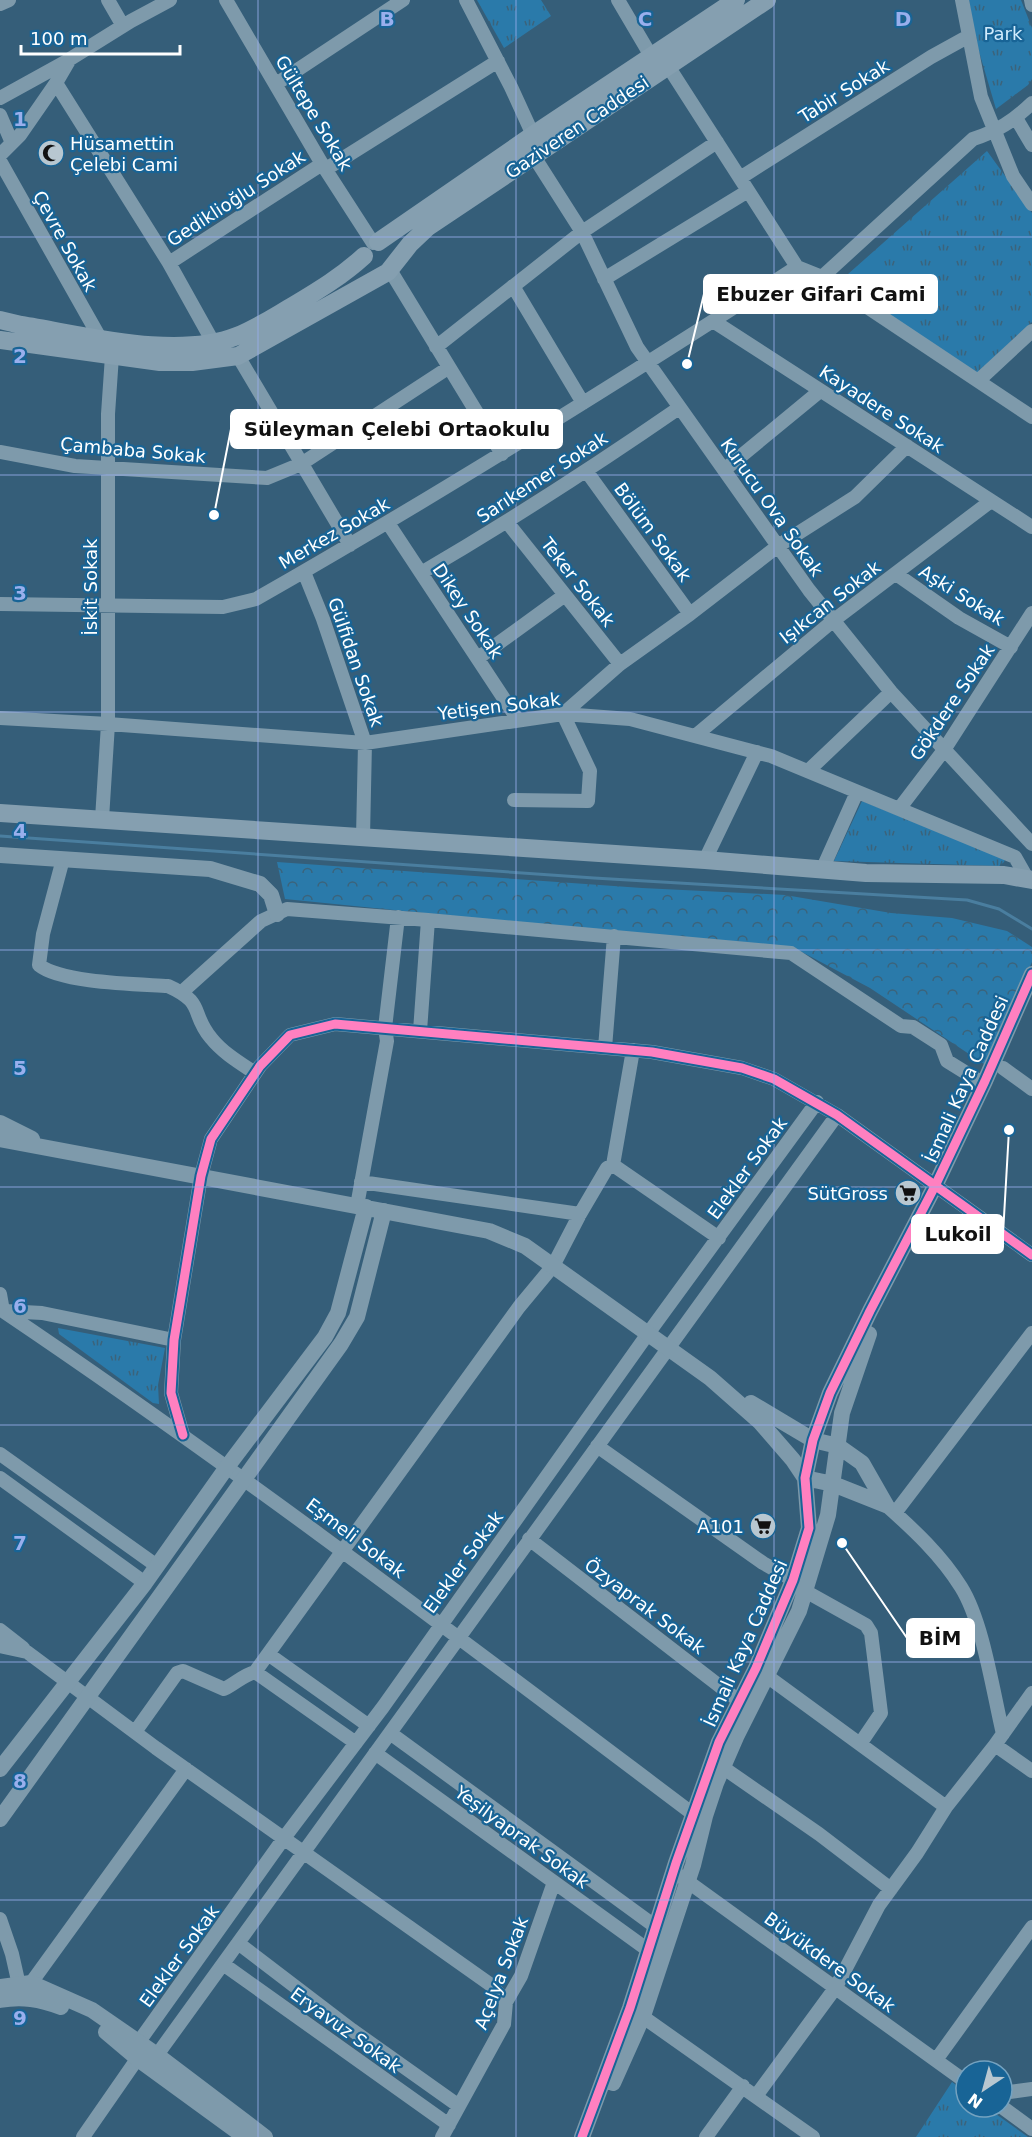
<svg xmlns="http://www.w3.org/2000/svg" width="1032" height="2137" viewBox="0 0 1032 2137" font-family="'DejaVu Sans',sans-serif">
<defs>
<pattern id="grass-tufts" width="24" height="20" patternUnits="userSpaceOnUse" patternTransform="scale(1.5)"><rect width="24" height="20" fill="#2a7aaa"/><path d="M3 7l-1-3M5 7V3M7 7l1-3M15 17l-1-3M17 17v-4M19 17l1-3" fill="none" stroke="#3b637b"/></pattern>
<pattern id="forest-crowns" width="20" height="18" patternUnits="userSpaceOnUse" patternTransform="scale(1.5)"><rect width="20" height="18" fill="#2a7aaa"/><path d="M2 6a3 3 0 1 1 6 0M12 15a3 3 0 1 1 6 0" fill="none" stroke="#3b637b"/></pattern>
</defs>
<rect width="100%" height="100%" fill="#355e79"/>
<path fill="url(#grass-tufts)" d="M 477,0 L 541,0 L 551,16 L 504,48 Z
M 969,0 L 1021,0 L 1032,28 L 1032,79 L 1028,85 L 996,109 L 975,38 Z
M 987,151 L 1032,213 L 1032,322 L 976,374 L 839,282 Z
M 862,801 L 1005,859 L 1004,862 L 999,866 L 834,861 Z
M 58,1328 L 165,1348 L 158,1385 L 159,1404 L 153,1403 L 59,1334 Z
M 952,2082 L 966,2092 L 966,2107 L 986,2107 L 1028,2137 L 916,2137 Z"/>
<path fill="url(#forest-crowns)" d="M 277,862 L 642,888 L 785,895 L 891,913 L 952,918 L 1007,931 L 1032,947 L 1032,962 L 984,1064 L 870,988 L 800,951 L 285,899 Z"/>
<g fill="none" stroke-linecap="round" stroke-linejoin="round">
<path stroke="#4a7e9f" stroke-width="3" d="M 0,836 L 594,878 L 967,900 L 999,909 L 1032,929"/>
<path stroke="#7e9aab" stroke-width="14" d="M 108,0 L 123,26
M 226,0 L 322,164 L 373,243
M 466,0 L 511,87 L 533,135
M 618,0 L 651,56
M 962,0 L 981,97 L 1013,176 L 1032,204
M 1031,0 L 1032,5
M 0,4 L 9,0
M 56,83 L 169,263 L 213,342
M 276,84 L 403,0
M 0,98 L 69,60
M 0,115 L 12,143
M 1016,118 L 1032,145
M 0,155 L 20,135 L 56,83 L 70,59 L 131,21 L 170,0
M 533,155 L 582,232 L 637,347 L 809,590 L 891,692 L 1032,844
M 0,161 L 100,338
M 326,169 L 498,61
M 740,178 L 931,57 L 969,36
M 169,263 L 322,164
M 797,267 L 822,277 L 1032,417
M 390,270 L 502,454
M 822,277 L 973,139 C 998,131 1013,121 1032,103
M 604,279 L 748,191
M 513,286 L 583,403
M 713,321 L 1032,527
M 436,347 L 582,232 L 717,142
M 238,356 L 350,545
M 978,381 L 1032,331
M 0,452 L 75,466 L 267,478 L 301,464 L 448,368
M 724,470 L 820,391
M 587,472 L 690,614
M 507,522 L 620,664
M 388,523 L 518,720
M 304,572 L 323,619 L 365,743 L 363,837
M 421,573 C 510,521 595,466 679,408
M 896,574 L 959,618 L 1011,647
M 0,604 L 223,607 L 256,599 C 440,494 619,382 797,267 L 668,66
M 478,658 L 565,595
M 0,718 L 108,724 L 365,743 L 563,714 L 630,719 L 771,756 L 1015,857 L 1027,878
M 695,736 L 834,620 L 991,501
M 808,771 L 891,692
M 514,800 L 588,801 L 590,771 L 563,714 L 620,664 L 690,614 L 778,546 L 855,497 L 907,446
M 899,809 L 944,750 L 1032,613
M 102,819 L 108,724 L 108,414 L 112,356
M 63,859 L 43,934 L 39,965 C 61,983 137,984 168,986 C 206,1003 190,1013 211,1038 C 223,1053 240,1063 255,1073
M 705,860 L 757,752
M 822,870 L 857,792
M 182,992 L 261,921 L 287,909 L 428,920 L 791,953 L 901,1026 L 913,1027 L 941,1045 L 947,1061 L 984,1084
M 420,1031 L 428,920
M 605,1048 L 614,936
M 633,1050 L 613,1165 L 719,1238
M 1003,1068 L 1032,1089
M 361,1182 L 580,1214
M 357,1206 L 387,1041 L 385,1028 L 398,917
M 0,1294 L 3,1311 C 239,1470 466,1643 693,1814
M 5,1311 L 42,1313 L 174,1340
M 183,1435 L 171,1393 L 174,1340 L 201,1176 L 211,1139 L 260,1066 L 290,1035 L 335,1024 L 652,1052 L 742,1068 L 774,1079 L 837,1115 L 1032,1255
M 597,1446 L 763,1563 L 793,1580
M 0,1454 L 157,1566
M 0,1478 L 145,1583
M 886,1505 C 914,1530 941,1555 961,1587 C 983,1622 993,1692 1003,1734
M 895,1513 L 1032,1333
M 529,1539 L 739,1701
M 805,1591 L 866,1625 L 871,1633 L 881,1713 L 860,1744
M 0,1630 L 23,1648
M 0,1646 L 27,1652 L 156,1748 L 491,1985 L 506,2002
M 268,1654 L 369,1726
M 760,1671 L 946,1807 L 995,1745 L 1032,1693
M 255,1672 L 519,1307 L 553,1266 L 580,1214 L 607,1168 L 613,1165
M 135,1732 L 177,1673 L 183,1671 L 224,1689 C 235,1684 243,1675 255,1672 L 356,1743
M 390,1733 L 656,1927
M 995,1745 L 1032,1771
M 375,1753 L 648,1950
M 715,1762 L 819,1834 L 891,1889
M 680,1876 L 966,2082
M 0,1919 L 12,1954 L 19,1985
M 238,1943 L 352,2030 L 459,2106
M 223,1964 L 449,2125
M 31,1983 L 186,1769
M 636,2012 L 813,2137
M 138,2043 L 284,1838 L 383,1707 L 647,1335 L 817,1102
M 157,2055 L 837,1115
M 936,2060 L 1032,1927
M 1002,2093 L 1032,2089
M 756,2096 L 836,1987 L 879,1905 L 917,1853 L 946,1807
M 1002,2107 L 1032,2129
M 83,2137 L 142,2052
M 442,2137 L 504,2024 L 506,2002 L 521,1976 L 554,1882
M 706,2137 L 743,2086"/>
<path stroke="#7e9aab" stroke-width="16" d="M 0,855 L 210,869 L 260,884 L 271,895 L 277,914
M 0,1123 L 32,1139
M 0,1139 L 489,1231 L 525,1246 L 710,1378 L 760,1422 L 793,1460 L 805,1478 L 833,1484 L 886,1505
M 751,1403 L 813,1440 L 838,1446 L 862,1463 L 886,1505
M 0,1769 L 145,1583 L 227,1467 L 325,1337 L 338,1313 L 366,1207
M 0,1819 L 341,1344 L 357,1317 L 384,1211
M 0,1987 L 31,1983 L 92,2010 L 157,2055 L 265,2137
M 0,2000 C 22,1996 40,1999 61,2007
M 106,2032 L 138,2059 L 245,2137
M 613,2083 L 643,2016 L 693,1865 L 705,1816 L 716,1783 L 736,1737 L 799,1611 L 828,1515 L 842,1413 L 869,1334
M 582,2137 L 630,2008 L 676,1863 L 719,1742 L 756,1668 L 793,1580 L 809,1528 L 805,1478 L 813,1440 L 830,1393 L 870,1311 L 935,1186 L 985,1081 L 1032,974"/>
<path stroke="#859fb0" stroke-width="18" d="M 378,242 L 533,135 L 736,0
M 0,320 L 21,325 C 85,335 176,360 237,336 C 257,328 275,316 294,305 C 319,290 342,276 364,256
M 0,340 L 160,362 L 192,362 L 238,356 L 388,272 L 410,244 L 428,227 L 767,0
M 0,813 L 705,860 L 866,873 L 1004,875 L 1032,880"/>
<defs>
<path id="cycleway" d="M 183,1435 L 171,1393 L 174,1340 L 201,1176 L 211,1139 L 260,1066 L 290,1035 L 335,1024 L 652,1052 L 742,1068 L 774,1079 L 837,1115 L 1032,1255
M 582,2137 L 630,2008 L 676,1863 L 719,1742 L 756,1668 L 793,1580 L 809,1528 L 805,1478 L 813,1440 L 830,1393 L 870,1311 L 935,1186 L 985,1081 L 1032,974"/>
</defs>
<use href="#cycleway" stroke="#186496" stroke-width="13"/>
<use href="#cycleway" stroke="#ff80c0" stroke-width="9"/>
</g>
<path fill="none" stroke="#99afed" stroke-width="1.5" stroke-opacity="0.55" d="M 258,0 L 258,2137M 516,0 L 516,2137M 774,0 L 774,2137M 0,237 L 1032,237M 0,475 L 1032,475M 0,712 L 1032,712M 0,950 L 1032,950M 0,1187 L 1032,1187M 0,1425 L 1032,1425M 0,1662 L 1032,1662M 0,1900 L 1032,1900"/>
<defs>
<symbol id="mosque-disc" viewBox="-11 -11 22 22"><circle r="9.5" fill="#b8c7d0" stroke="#186496"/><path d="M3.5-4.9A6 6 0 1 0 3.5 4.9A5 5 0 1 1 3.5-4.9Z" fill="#111"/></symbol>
<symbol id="supermarket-disc" viewBox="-11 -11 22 22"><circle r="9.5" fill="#b8c7d0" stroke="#186496"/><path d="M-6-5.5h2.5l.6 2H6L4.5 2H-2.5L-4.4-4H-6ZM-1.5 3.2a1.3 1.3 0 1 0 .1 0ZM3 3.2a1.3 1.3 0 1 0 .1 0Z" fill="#111"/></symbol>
</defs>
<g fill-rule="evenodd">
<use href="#mosque-disc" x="36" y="138" width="30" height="30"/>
<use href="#supermarket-disc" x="893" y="1178" width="30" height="30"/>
<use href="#supermarket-disc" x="748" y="1511" width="30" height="30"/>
</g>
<g text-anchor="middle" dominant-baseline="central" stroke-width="4.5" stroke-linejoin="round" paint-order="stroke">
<g font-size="18" fill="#d1ebfc" stroke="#186496">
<text x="1003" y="33">Park</text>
</g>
<g font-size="18" fill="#fff" stroke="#186496">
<text transform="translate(844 91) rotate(-32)">Tabir Sokak</text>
<text transform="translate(314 113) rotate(59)">Gültepe Sokak</text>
<text transform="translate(577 127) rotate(-34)">Gaziveren Caddesi</text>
<text transform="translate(236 198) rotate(-33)">Gediklioğlu Sokak</text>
<text transform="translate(65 241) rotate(61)">Çevre Sokak</text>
<text transform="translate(882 409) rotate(33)">Kayadere Sokak</text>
<text transform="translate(133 450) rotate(5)">Çambaba Sokak</text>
<text transform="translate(542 477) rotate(-33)">Sarıkemer Sokak</text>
<text transform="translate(772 507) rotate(55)">Kurucu Ova Sokak</text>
<text transform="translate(653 532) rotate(54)">Bölüm Sokak</text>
<text transform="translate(334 533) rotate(-30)">Merkez Sokak</text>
<text transform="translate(578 582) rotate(52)">Teker Sokak</text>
<text transform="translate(90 587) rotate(-90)">İskit Sokak</text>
<text transform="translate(962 595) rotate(32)">Aşki Sokak</text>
<text transform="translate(830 602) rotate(-38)">Işıkcan Sokak</text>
<text transform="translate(468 611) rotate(56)">Dikey Sokak</text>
<text transform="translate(356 662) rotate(71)">Gülfidan Sokak</text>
<text transform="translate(952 702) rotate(-56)">Gökdere Sokak</text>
<text transform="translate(499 706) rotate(-7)">Yetişen Sokak</text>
<text transform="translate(966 1079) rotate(-66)">İsmali Kaya Caddesi</text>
<text transform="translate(747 1168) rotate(-54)">Elekler Sokak</text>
<text transform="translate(356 1538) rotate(37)">Eşmeli Sokak</text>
<text transform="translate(463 1562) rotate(-54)">Elekler Sokak</text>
<text transform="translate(645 1606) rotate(37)">Özyaprak Sokak</text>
<text transform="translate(745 1643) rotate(-66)">İsmali Kaya Caddesi</text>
<text transform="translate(522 1837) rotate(36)">Yeşilyaprak Sokak</text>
<text transform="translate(179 1956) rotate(-54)">Elekler Sokak</text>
<text transform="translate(830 1962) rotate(36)">Büyükdere Sokak</text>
<text transform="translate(501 1973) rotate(-69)">Açelya Sokak</text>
<text transform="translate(346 2030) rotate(36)">Eryavuz Sokak</text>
</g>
<g font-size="18" fill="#fff" stroke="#186496" text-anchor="end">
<text x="70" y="143" text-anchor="start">Hüsamettin<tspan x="70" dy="21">Çelebi Cami</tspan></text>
<text x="888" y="1193">SütGross</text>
<text x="744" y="1526">A101</text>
</g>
</g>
<g font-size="20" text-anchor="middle" font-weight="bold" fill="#99afed" stroke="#186496" stroke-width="4.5" stroke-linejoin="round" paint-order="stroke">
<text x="387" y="26">B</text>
<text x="645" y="26">C</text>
<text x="903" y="26">D</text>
<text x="20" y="126">1</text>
<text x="20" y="363">2</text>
<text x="20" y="600">3</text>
<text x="20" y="838">4</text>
<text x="20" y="1075">5</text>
<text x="20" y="1313">6</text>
<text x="20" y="1550">7</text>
<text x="20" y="1788">8</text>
<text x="20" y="2025">9</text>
</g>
<path fill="none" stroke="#fff" stroke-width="2" d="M687 364L704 294M214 515L231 429M1009 1130L1003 1234M842 1543L907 1638"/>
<g fill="#fff" stroke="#186496" stroke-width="2">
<circle cx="687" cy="364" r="6"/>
<circle cx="214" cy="515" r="6"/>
<circle cx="1009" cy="1130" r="6"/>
<circle cx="842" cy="1543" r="6"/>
</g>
<g fill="#fff" stroke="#fff" stroke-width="2">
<rect x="704" y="275" width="233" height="38" rx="6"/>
<rect x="231" y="410" width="331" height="38" rx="6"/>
<rect x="912" y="1215" width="91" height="38" rx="6"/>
<rect x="907" y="1619" width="67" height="38" rx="6"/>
</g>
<g font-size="20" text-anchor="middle" font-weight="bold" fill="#111">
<text x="821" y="301">Ebuzer Gifari Cami</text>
<text x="397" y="436">Süleyman Çelebi Ortaokulu</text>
<text x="958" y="1241">Lukoil</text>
<text x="940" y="1645">BİM</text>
</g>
<g transform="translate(984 2089) rotate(216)"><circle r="28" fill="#186496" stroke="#74a2c0" stroke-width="1.5"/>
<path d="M0-4.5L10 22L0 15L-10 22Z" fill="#b8c7d0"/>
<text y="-9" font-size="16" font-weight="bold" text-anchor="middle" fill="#ffffff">N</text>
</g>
<path d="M21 45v9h159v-9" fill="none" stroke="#ffffff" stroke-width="3"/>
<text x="30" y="45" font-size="18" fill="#ffffff" stroke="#186496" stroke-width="4.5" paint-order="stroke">100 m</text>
</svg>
